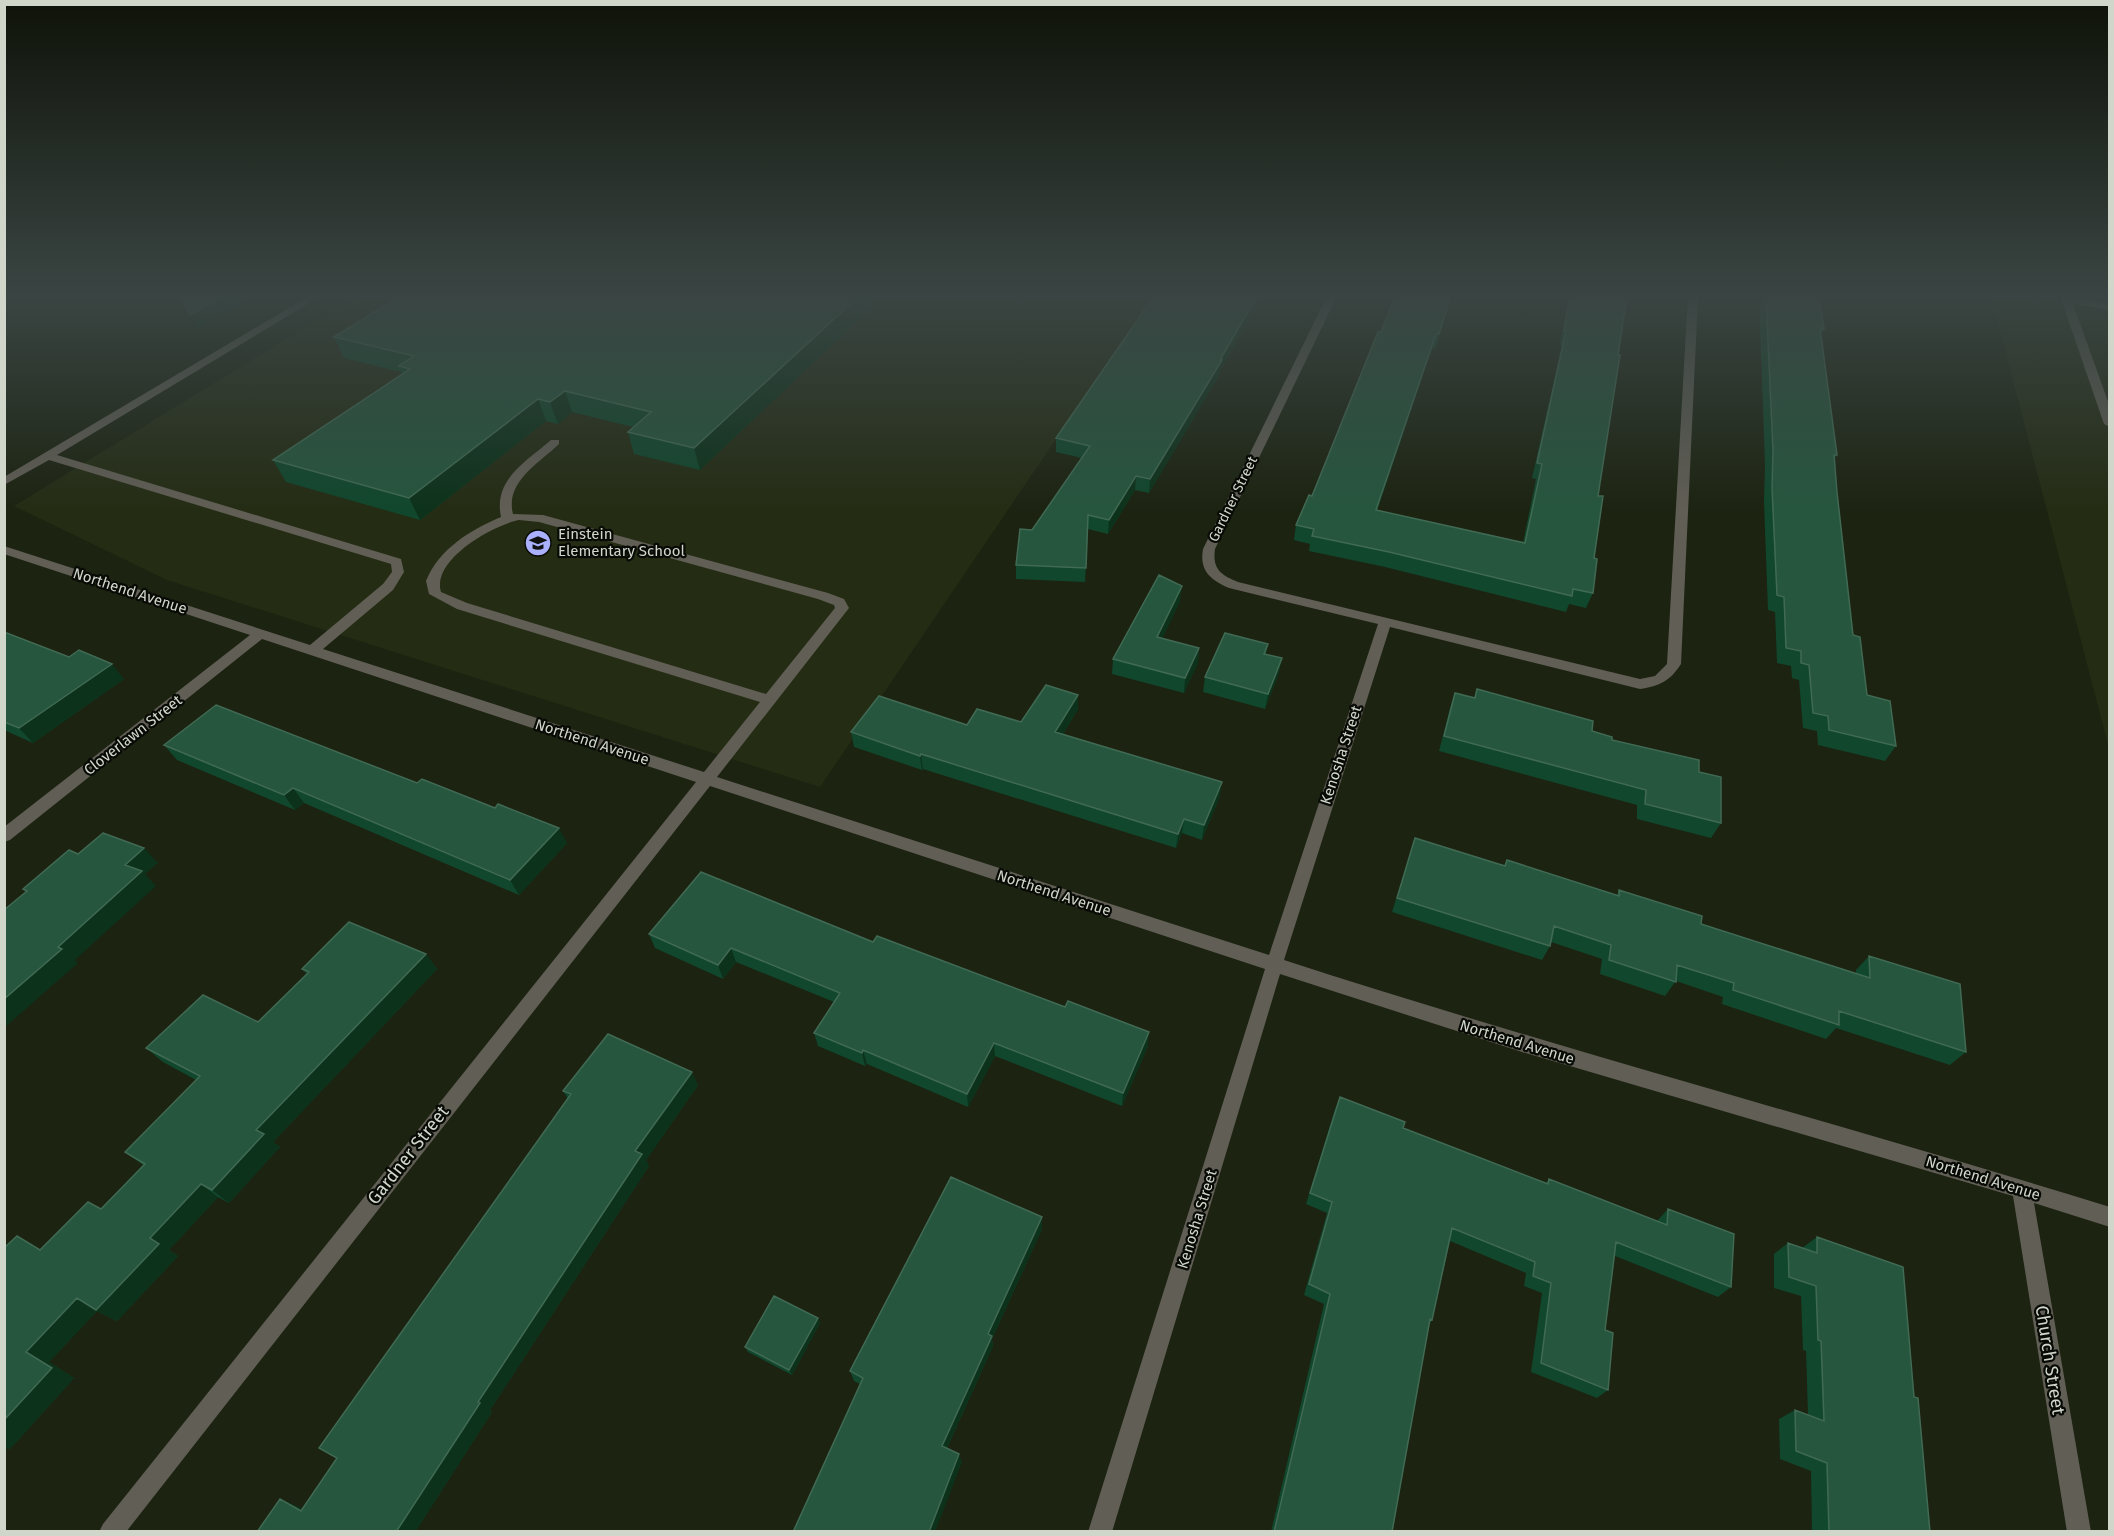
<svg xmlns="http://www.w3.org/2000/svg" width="2114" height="1536" viewBox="0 0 2114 1536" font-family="'Fira Sans',sans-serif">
<rect width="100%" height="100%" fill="#1c2311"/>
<path fill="#242c14" d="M 356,296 L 1153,296 L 820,787 L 167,580 L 14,506 Z
M 1991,296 L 2109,296 L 2109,748 Z"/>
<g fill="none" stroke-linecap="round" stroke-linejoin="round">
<path fill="#615e55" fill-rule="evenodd" d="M 309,296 L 321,296 L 57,455 L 401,559 L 404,572 L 393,590 L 323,649 L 704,772 L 760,702 L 457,609 L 429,594 L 426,581 C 439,549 470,530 501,517 C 493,479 526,462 551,440 L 559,440 L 559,444 C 538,464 505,482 513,514 L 543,515 L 828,593 L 844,599 L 849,608 L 717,777 L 1269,955 L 1378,624 L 1229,588 C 1211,580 1199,571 1203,549 L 1327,296 L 1337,296 L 1215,549 C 1212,569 1221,575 1238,582 L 1640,679 L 1655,676 L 1667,664 L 1688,296 L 1698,296 L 1681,664 C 1670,681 1660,686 1640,689 L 1390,627 L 1284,960 C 1558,1049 1835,1122 2110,1207 L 2110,1227 L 2034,1203 L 2091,1532 L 2067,1532 L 2013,1196 L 1522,1052 L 1280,974 L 1112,1532 L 1088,1532 L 1265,969 L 710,786 L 126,1532 L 99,1532 L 103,1524 L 696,782 L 262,639 L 10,840 L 4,842 L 4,827 L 250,635 L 4,554 L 4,546 L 310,645 L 383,584 L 392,572 L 391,564 L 49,460 L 4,485 L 4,477 ZM 519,520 L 539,522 L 818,599 L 834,605 L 835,608 L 766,694 L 467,603 L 441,592 C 431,560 493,525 519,520 Z
M 2060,296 L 2110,304 L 2110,310 L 2073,304 L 2110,407 L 2110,427 L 2104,424 Z"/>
</g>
<path fill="#11472d" d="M 647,296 L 871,296 L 872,307 L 700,470 L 634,454 L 628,432 L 633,427 L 572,412 L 558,424 L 546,421 L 420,520 L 286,482 L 273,460 L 402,374 L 401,372 L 344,358 L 334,337 L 643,299 Z
M 1154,296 L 1262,296 L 1221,369 L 1220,374 L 1149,493 L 1135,490 L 1108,534 L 1088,529 L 1085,582 L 1016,579 L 1016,565 L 1082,458 L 1056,452 L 1056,438 Z
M 1395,296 L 1452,296 L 1435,349 L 1432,348 L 1377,511 L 1523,543 L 1536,479 L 1532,478 L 1562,345 L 1560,345 L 1569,296 L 1627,296 L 1598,496 L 1594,558 L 1593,593 L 1586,608 L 1569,604 L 1566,612 L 1385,567 L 1309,551 L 1310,544 L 1294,540 L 1296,525 L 1312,496 L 1381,332 Z
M 1759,296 L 1819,296 L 1824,329 L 1821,334 L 1837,455 L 1835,458 L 1837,492 L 1853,635 L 1867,695 L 1896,746 L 1885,761 L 1818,745 L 1817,731 L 1803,728 L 1799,680 L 1792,678 L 1791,666 L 1777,663 L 1775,612 L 1768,610 L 1764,503 L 1765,466 Z
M 1180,601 L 1162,639 L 1199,648 L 1198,663 L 1184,693 L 1112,674 L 1113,659 Z
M 4,632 L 124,679 L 33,743 L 4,730 Z
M 1268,644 L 1266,654 L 1279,673 L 1265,709 L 1203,692 L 1205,677 Z
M 1477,689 L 1699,772 L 1721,823 L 1711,838 L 1637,819 L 1637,805 L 1439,751 L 1450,708 L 1455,693 L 1474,698 Z
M 1078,695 L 1078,709 L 1063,734 L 1220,796 L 1202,840 L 1182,833 L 1176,848 L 923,769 L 922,770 L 854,747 L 851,732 L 967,725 L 1021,722 Z
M 164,745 L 567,843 L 519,895 L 304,803 L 295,810 L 177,760 Z
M 1415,838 L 1504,866 L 1507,860 L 1617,895 L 1619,890 L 1701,924 L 1856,973 L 1856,970 L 1869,956 L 1966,1052 L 1950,1065 L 1836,1028 L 1826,1039 L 1722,1004 L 1723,997 L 1676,981 L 1665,996 L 1600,974 L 1602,959 L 1551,942 L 1550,946 L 1542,960 L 1392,912 Z
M 649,934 L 873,942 L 1148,1046 L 1122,1106 L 995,1056 L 968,1107 L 867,1064 L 865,1066 L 818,1046 L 814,1033 L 834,1002 L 736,962 L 723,979 L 655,948 Z
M 426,954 L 437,969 L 273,1142 L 280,1147 L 229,1203 L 218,1197 L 169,1250 L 178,1256 L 117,1321 L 97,1311 L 49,1362 L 74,1378 L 10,1449 L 40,1249 L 101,1209 L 143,1165 L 125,1152 L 196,1080 L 163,1062 L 146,1048 L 258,1022 L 307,974 L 302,969 Z
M 698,1085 L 646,1160 L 649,1166 L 490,1410 L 492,1412 L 415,1532 L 257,1532 L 297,1506 L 302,1509 L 337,1458 L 568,1099 L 563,1091 Z
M 1340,1097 L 1403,1128 L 1546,1183 L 1549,1179 L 1657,1221 L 1668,1209 L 1731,1287 L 1718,1297 L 1615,1256 L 1605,1330 L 1608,1390 L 1597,1398 L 1531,1372 L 1542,1293 L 1524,1286 L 1526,1273 L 1450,1241 L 1432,1320 L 1429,1325 L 1392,1532 L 1271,1532 L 1324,1304 L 1304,1295 L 1327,1213 L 1306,1204 L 1335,1109 Z
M 1042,1229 L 992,1339 L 993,1346 L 947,1448 L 962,1462 L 860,1384 L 854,1381 L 850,1371 Z
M 1817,1237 L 1914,1397 L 1930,1532 L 1812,1532 L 1811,1471 L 1780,1459 L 1779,1419 L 1795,1410 L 1808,1415 L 1806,1351 L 1803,1350 L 1801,1296 L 1774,1288 L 1774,1254 L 1788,1243 L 1802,1248 Z
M 820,1323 L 792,1375 L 748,1352 L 745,1347 Z"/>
<path fill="#0d321b" d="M 223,296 L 254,296 L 198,329 L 190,315 Z
M 859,296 L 871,296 L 872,307 L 700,470 L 694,448 Z
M 1257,296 L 1262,296 L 1221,369 L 1220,374 L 1149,493 L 1150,479 Z
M 1451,296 L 1452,296 L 1435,349 L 1439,334 Z
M 1436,334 L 1432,348 L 1372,525 L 1376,510 Z
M 565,391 L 572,412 L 558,424 L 550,402 Z
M 538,399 L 546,421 L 420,520 L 409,498 Z
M 1136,476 L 1135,490 L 1108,534 L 1109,520 Z
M 1182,586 L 1180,601 L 1156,652 L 1157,637 Z
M 1199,648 L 1198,663 L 1184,693 L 1185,678 Z
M 1282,658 L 1279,673 L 1265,709 L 1268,694 Z
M 112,664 L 124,679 L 33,743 L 19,728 Z
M 1078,695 L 1078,709 L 1055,747 L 1055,732 Z
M 921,754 L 923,769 L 922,770 L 920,756 Z
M 1222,782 L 1220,796 L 1202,840 L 1204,825 Z
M 293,788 L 304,803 L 295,810 L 284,795 Z
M 1184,819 L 1182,833 L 1176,848 L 1178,834 Z
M 559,828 L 567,843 L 519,895 L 510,880 Z
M 144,848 L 158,863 L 145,874 L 156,886 L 75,960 L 78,963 L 4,1028 L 4,999 L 58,947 L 125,865 Z
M 731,948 L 736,962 L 723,979 L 718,965 Z
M 426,954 L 437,969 L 273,1142 L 280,1147 L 229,1203 L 212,1190 L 256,1130 Z
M 1149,1032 L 1148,1046 L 1122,1106 L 1123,1093 Z
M 994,1043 L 995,1056 L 968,1107 L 967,1094 Z
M 863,1050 L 867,1064 L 865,1066 L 862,1053 Z
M 692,1072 L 698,1085 L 646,1160 L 649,1166 L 490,1410 L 492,1412 L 415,1532 L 396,1532 L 635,1151 Z
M 201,1184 L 218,1197 L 169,1250 L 178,1256 L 117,1321 L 97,1311 L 49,1362 L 74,1378 L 10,1449 L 4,1448 L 4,1420 L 26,1352 L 77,1298 L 150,1238 Z
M 1042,1217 L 1042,1229 L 992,1339 L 993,1346 L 944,1454 L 942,1446 L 988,1334 Z
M 818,1318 L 820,1323 L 792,1375 L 789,1370 Z
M 959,1454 L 962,1462 L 935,1532 L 929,1532 Z
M 280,1499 L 297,1506 L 318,1518 L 301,1511 Z"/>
<path fill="#26563e" stroke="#416a54" stroke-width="1.5" d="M 180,296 L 223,296 L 190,315 Z
M 400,296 L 630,296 L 643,299 L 647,296 L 859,296 L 694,448 L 628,432 L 651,412 L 565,391 L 550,402 L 538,399 L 409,498 L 273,460 L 410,369 L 399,366 L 414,356 L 334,337 Z
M 1154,296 L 1257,296 L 1220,360 L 1222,360 L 1150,479 L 1136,476 L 1109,520 L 1088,515 L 1086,568 L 1016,565 L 1020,529 L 1032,530 L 1090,446 L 1056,438 Z
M 1395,296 L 1451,296 L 1439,334 L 1436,334 L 1376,510 L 1525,543 L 1542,464 L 1537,463 L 1566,331 L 1564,331 L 1570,296 L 1627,296 L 1618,355 L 1620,355 L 1598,496 L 1603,496 L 1594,558 L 1597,559 L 1593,593 L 1573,589 L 1572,596 L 1389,552 L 1312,536 L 1314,529 L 1296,525 L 1309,495 L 1312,496 L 1378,332 L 1381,332 Z
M 1766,296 L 1819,296 L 1824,329 L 1820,328 L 1837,455 L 1834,455 L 1837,492 L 1853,635 L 1860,637 L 1867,695 L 1890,701 L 1896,746 L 1829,730 L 1828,716 L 1813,713 L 1809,665 L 1801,663 L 1801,651 L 1786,648 L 1784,597 L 1777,595 L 1772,488 L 1773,451 Z
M 1159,575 L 1182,586 L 1157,637 L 1199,648 L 1185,678 L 1113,659 Z
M 4,632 L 69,657 L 79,650 L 112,664 L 19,728 L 4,722 Z
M 1225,633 L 1268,644 L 1264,654 L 1282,658 L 1268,694 L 1205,677 Z
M 1046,685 L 1078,695 L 1055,732 L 1222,782 L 1204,825 L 1184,819 L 1178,834 L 921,754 L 920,756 L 851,732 L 879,696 L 967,725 L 977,709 L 1021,722 Z
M 1477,689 L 1593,721 L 1592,731 L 1612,737 L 1612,740 L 1699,760 L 1699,772 L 1721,777 L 1721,823 L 1645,804 L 1646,790 L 1444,736 L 1455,693 L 1475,698 Z
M 216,705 L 417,783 L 422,779 L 495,808 L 498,804 L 559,828 L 510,880 L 293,788 L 284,795 L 164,745 Z
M 103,833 L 144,848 L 125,865 L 142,871 L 58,947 L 62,949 L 4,999 L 4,910 L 27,891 L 23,889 L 69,850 L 78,854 Z
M 1415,838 L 1505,866 L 1507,860 L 1619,896 L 1619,890 L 1702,916 L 1701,924 L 1870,978 L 1869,956 L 1960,984 L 1966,1052 L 1839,1011 L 1839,1025 L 1733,990 L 1734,983 L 1677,965 L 1676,982 L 1609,960 L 1611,945 L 1554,926 L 1550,946 L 1397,898 Z
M 701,872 L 873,942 L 877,936 L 1065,1007 L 1068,1001 L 1149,1032 L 1123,1093 L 994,1043 L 967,1094 L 863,1050 L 862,1053 L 814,1033 L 840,993 L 731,948 L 718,965 L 649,934 Z
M 349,922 L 426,954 L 256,1130 L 264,1134 L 212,1190 L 201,1184 L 150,1238 L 159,1244 L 96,1310 L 77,1298 L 26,1352 L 52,1368 L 4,1420 L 4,1248 L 17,1236 L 40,1250 L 88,1202 L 101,1209 L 145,1164 L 125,1152 L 200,1076 L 146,1048 L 203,995 L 258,1022 L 309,972 L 302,969 Z
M 608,1034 L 692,1072 L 635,1151 L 642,1154 L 478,1402 L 480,1403 L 396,1532 L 257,1532 L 280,1499 L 301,1511 L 337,1458 L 319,1448 L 571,1094 L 563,1091 Z
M 1340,1097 L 1405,1122 L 1403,1128 L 1548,1184 L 1549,1179 L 1667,1225 L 1668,1209 L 1734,1234 L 1731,1287 L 1616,1242 L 1605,1330 L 1613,1333 L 1608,1390 L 1541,1363 L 1551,1283 L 1533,1276 L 1535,1262 L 1452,1228 L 1432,1320 L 1430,1319 L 1392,1532 L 1274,1532 L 1330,1294 L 1309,1284 L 1332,1202 L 1310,1193 Z
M 951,1177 L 1042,1217 L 988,1334 L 992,1336 L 942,1446 L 959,1454 L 929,1532 L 793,1532 L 863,1378 L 850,1371 Z
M 1817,1237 L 1903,1267 L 1914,1397 L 1918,1398 L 1930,1532 L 1829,1532 L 1827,1463 L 1796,1451 L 1795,1410 L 1824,1421 L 1821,1341 L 1818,1340 L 1816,1286 L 1789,1277 L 1788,1243 L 1817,1253 Z
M 774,1296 L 818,1318 L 789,1370 L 745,1347 Z"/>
<linearGradient id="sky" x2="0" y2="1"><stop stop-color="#0f1309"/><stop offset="0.58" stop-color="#3a4543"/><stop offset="1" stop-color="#3a4543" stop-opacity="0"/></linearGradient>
<rect width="2114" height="511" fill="url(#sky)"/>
<defs>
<symbol id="school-disc" viewBox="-11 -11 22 22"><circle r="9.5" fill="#aab0fb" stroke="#080b05"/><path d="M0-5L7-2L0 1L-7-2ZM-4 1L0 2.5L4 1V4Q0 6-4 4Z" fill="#111"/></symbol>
</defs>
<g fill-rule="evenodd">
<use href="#school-disc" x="523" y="528" width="30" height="30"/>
</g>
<g text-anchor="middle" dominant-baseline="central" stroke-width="4.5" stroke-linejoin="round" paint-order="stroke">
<g font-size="14" fill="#d1d6cb" stroke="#080b05">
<text transform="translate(1233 499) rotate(-64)">Gardner Street</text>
</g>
<g font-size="15" fill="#d1d6cb" stroke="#080b05" text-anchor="start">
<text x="558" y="534">Einstein<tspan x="558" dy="17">Elementary School</tspan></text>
</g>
<g font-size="15" fill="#d1d6cb" stroke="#080b05">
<text transform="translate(130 591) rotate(18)">Northend Avenue</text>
<text transform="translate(133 735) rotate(-38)">Cloverlawn Street</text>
<text transform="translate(592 742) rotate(18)">Northend Avenue</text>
<text transform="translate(1341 755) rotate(-72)">Kenosha Street</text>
<text transform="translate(1054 893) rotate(18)">Northend Avenue</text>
<text transform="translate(1517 1042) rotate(17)">Northend Avenue</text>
<text transform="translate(1983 1178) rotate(17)">Northend Avenue</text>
<text transform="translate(1197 1219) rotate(-73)">Kenosha Street</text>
</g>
<g font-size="18" fill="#d1d6cb" stroke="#080b05">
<text transform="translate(408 1155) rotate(-52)">Gardner Street</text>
<text transform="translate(2050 1360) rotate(81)">Church Street</text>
</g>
</g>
<rect width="2114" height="1536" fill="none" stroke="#d1d6cb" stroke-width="12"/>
</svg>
